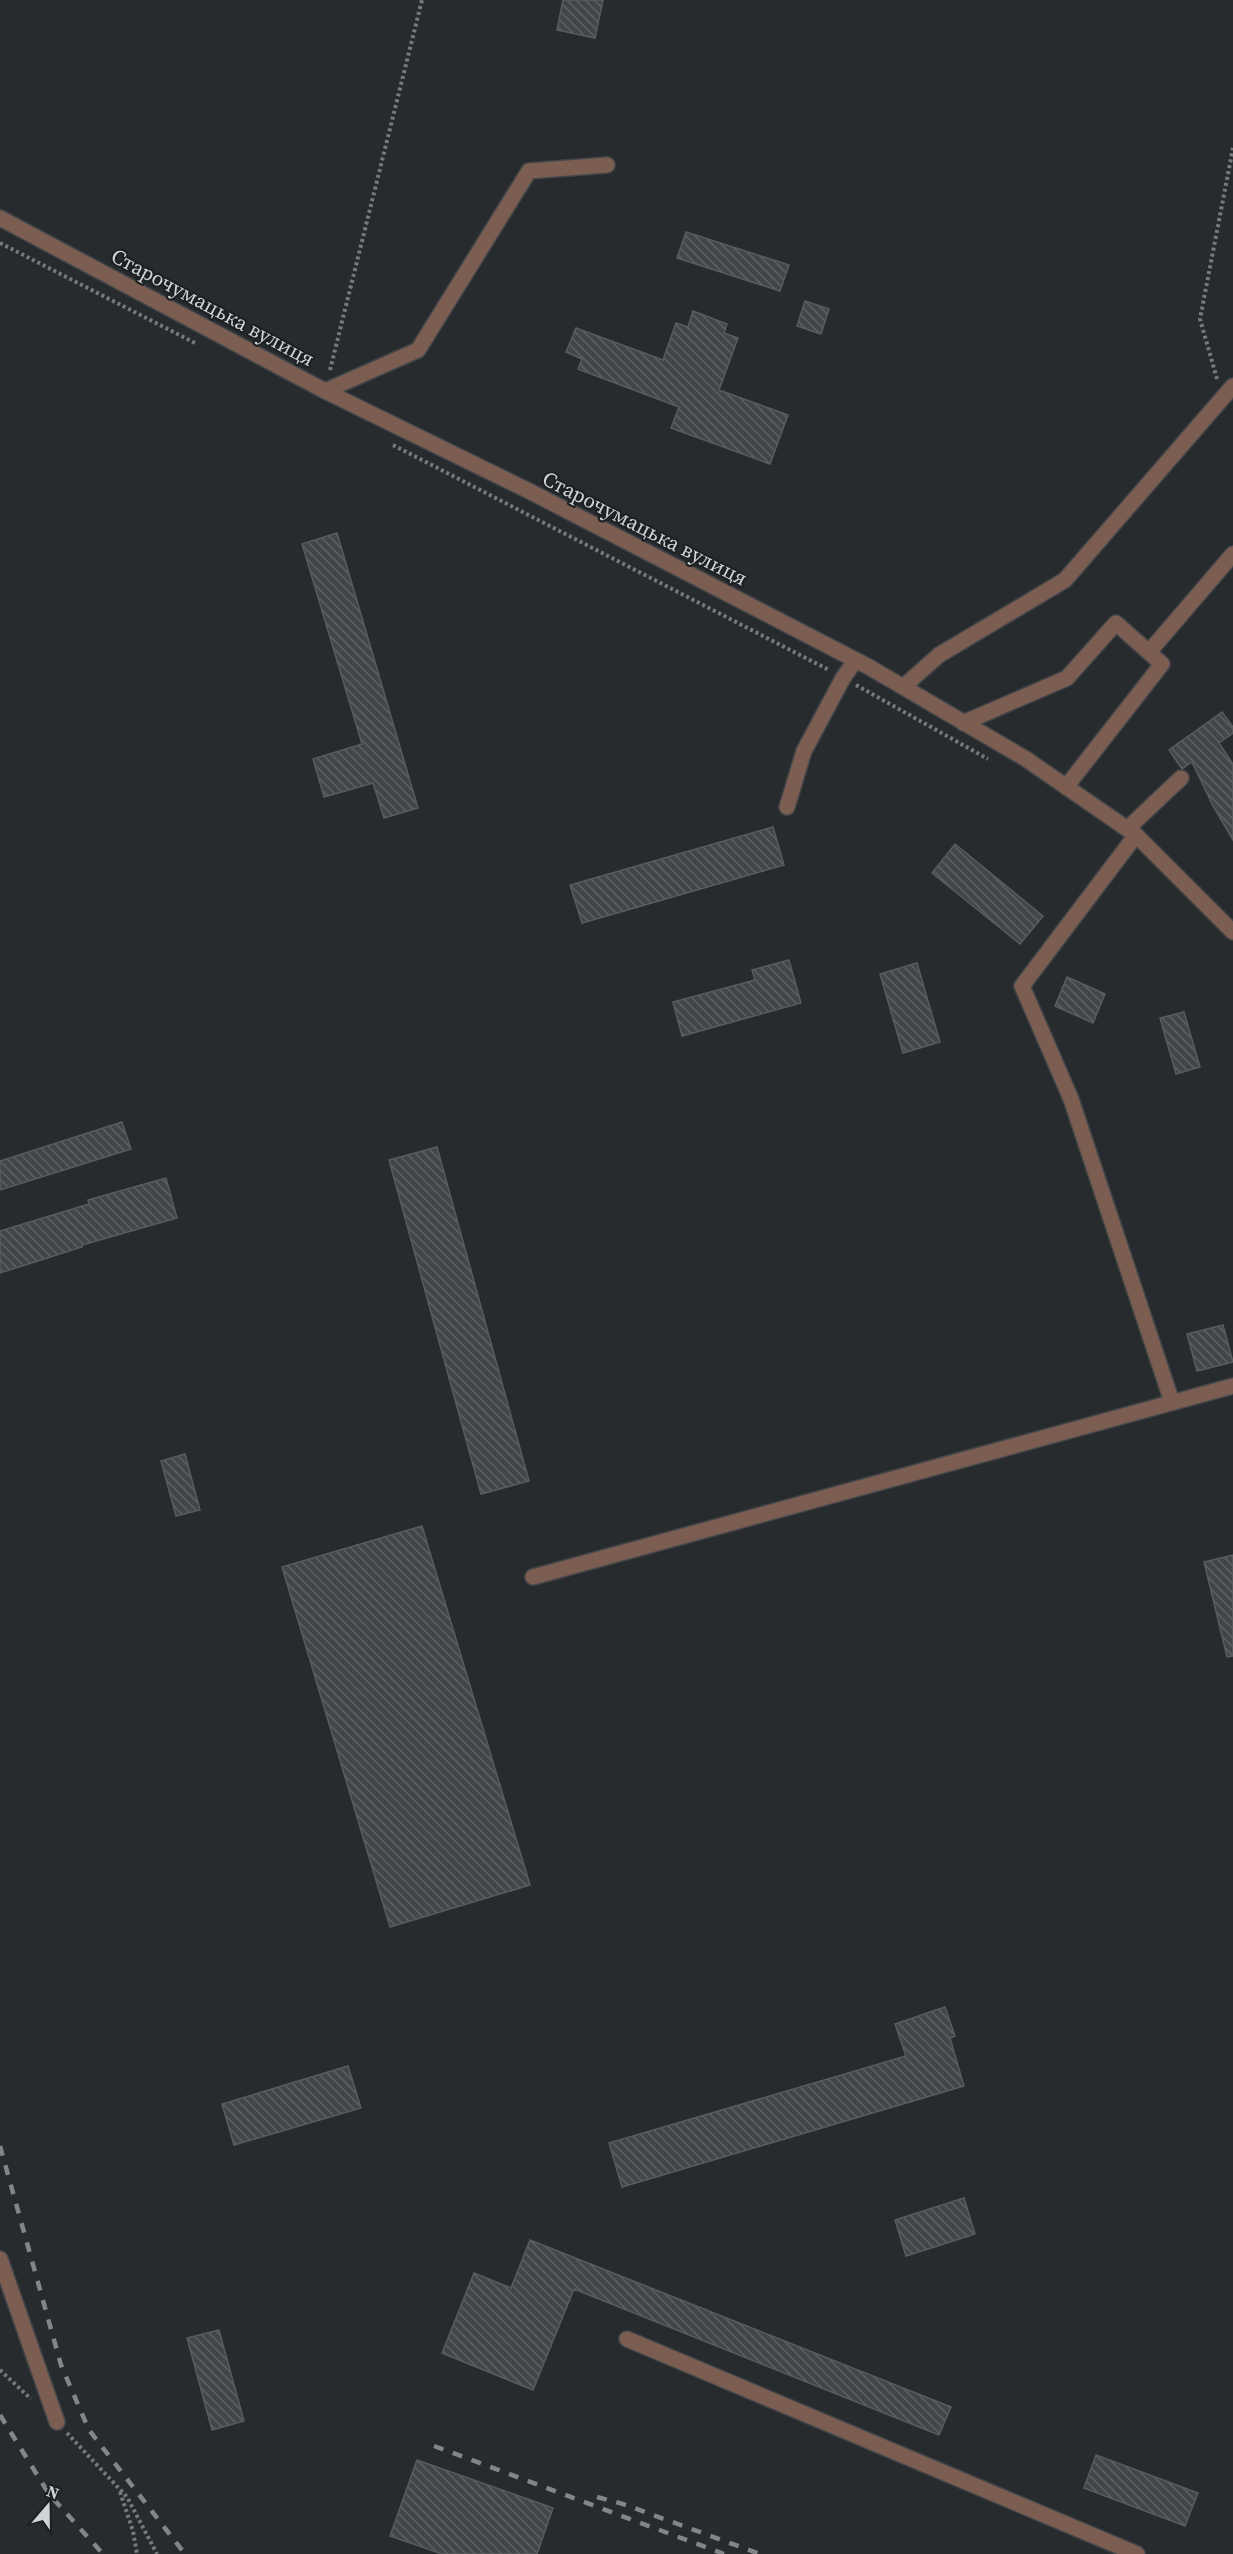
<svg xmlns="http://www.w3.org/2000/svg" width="1233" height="2554" viewBox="0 0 1233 2554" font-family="'Source Serif 4',serif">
<defs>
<pattern id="building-back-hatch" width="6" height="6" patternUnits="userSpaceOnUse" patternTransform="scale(1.5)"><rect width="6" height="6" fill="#424649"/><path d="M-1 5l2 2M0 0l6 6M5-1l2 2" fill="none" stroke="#5c6062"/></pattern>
</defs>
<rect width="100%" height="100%" fill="#272b2e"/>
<path fill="url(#building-back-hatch)" stroke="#585c5f" stroke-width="1.5" d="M 563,0 L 603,0 L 595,38 L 557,30 Z
M 686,232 L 789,265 L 780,291 L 677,258 Z
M 805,301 L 829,309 L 821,334 L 797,326 Z
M 693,311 L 727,324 L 724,333 L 738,338 L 719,390 L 788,415 L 770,464 L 671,428 L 679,407 L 578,369 L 582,359 L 566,352 L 576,328 L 663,360 L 676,323 L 688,327 Z
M 337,533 L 418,808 L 384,818 L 373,783 L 324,797 L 313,759 L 362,744 L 302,544 Z
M 1222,712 L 1233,727 L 1233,733 L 1219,743 L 1233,764 L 1233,840 L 1213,806 L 1192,762 L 1182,769 L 1169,750 Z
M 773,827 L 784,865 L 582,923 L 570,885 Z
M 955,844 L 1043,916 L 1020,944 L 932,873 Z
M 789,960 L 801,1003 L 682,1036 L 673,1002 L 755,980 L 752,970 Z
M 917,963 L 940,1042 L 903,1053 L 880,974 Z
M 1067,977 L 1105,994 L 1093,1023 L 1055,1006 Z
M 1184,1012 L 1200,1067 L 1176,1074 L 1160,1018 Z
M 122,1122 L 131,1149 L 0,1190 L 0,1161 Z
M 437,1147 L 529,1481 L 481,1494 L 389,1160 Z
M 166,1178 L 177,1218 L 82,1245 L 82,1247 L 0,1273 L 0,1231 L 89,1204 L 88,1200 Z
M 1223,1325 L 1233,1362 L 1197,1371 L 1187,1334 Z
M 185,1454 L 200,1510 L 176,1516 L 161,1461 Z
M 422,1526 L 530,1885 L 390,1927 L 282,1567 Z
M 1233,1555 L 1233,1656 L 1227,1657 L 1204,1562 Z
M 945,2007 L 955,2036 L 950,2038 L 964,2086 L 622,2187 L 609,2143 L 906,2056 L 895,2024 Z
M 348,2066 L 361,2108 L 234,2145 L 222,2104 Z
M 964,2198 L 975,2234 L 906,2256 L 895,2220 Z
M 530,2240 L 951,2407 L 939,2435 L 574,2289 L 533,2390 L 442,2353 L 474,2273 L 511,2288 Z
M 219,2330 L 244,2421 L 212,2430 L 187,2338 Z
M 1096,2455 L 1198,2493 L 1185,2526 L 1084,2488 Z
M 417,2460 L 553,2508 L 537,2554 L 442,2554 L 390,2536 Z"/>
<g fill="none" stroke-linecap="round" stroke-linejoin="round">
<defs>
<path id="minor" d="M 0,218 L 325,391 L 531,492 L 869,667 L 1026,759 L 1136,835 L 1233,932
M 325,391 L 418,350 L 529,171 L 607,165
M 1149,652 L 1233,554
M 903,687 L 939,655 L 1065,580 L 1233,386
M 963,723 L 1067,678 L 1116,623 L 1162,664 L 1066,787
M 787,807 L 804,751 L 843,678 L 855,661
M 1127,829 L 1181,778
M 1136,835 L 1022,986 L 1071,1099 L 1172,1402
M 533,1577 L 1233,1386
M 0,2259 L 57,2422
M 627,2339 L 1137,2554"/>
</defs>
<use href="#minor" stroke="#424649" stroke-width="18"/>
<path stroke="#777a7d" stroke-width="4" stroke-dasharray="3 3" stroke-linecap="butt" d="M 0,243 L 197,344
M 330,370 L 422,0
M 1217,379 L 1200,319 L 1233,148
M 393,445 L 829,670
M 856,685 L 988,759
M 0,2370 L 31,2399
M 67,2433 L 127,2497 L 157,2554
M 120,2492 L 133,2531 L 137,2554"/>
<use href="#minor" stroke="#7c5d52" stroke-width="15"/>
<path stroke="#828688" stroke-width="4.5" stroke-dasharray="10 10" stroke-linecap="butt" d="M 0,2146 L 61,2365 L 89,2430 L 185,2554
M 0,2415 L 49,2494 L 103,2554
M 434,2446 L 724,2554
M 597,2497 L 623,2504 L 760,2554"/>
</g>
<g text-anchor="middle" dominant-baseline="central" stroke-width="4.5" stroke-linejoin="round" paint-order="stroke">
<g font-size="21" fill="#d1d4d6" stroke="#1e2124">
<text transform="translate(213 307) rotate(28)">Старочумацька вулиця</text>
<text transform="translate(645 528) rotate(27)">Старочумацька вулиця</text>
</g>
</g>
<g transform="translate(48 2506) rotate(20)" stroke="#1e2124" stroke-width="4.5" paint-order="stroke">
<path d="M0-4.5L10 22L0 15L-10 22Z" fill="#d1d4d6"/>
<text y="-9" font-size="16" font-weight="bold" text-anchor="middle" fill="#d1d4d6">N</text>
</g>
</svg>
